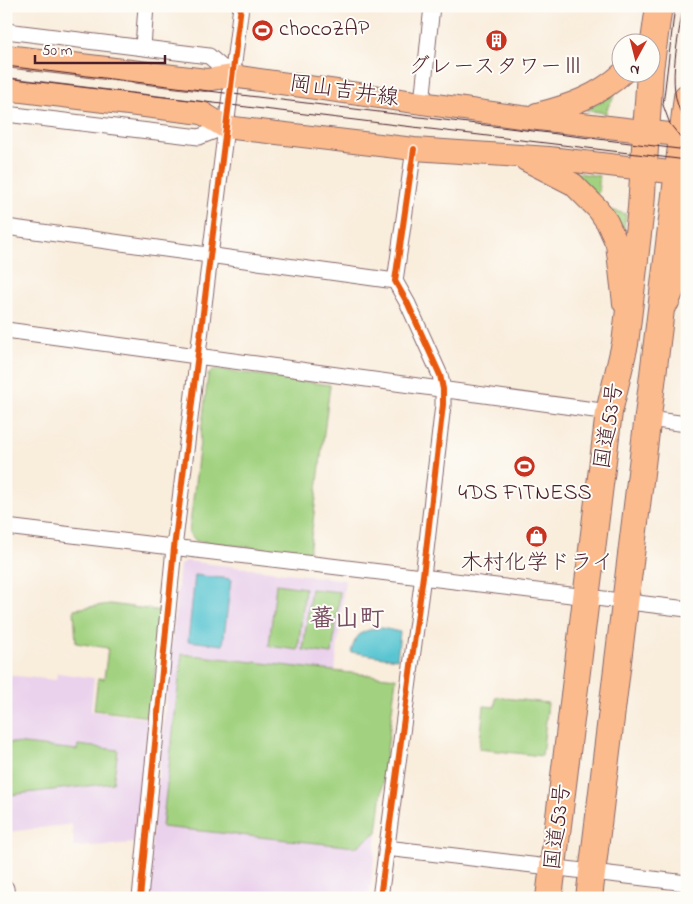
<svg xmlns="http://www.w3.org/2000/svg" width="693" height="904" viewBox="0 0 693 904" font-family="'Indie Flower','Klee One',sans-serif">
<rect width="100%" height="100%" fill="#fdfcf7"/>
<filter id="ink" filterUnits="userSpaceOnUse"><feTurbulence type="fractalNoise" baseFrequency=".02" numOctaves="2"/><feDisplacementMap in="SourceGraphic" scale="10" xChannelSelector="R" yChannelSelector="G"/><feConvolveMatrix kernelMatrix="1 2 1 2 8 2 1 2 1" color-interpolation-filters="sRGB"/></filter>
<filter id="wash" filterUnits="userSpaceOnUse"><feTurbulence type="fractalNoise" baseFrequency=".0096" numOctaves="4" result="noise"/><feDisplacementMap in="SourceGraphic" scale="20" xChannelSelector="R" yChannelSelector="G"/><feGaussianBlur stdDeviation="1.12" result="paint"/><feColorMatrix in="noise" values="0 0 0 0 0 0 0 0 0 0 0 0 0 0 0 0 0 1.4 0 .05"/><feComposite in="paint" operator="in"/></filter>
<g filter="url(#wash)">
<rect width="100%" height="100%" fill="#f9eddc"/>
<path fill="#ead1ec" d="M 186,561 L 345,580 L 335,671 L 396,678 L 369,898 L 146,898 L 180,565 Z
M 57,673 L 94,678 L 91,711 L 149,719 L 137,843 L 74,847 L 72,824 L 9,832 L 6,796 L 6,675 L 56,680 Z"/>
<path fill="#a2d280" stroke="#767856" d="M 615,93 C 614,100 608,103 606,113 L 586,110 Z
M 571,172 L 599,176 L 599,192 L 596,195 Z
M 607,209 L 626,214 L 623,235 Z
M 215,369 L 330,385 L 309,554 L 196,541 L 189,533 L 208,375 Z
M 276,584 L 305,588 L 298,650 L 269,646 Z
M 311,589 L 340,592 L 332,654 L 303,650 Z
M 110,604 L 162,611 L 150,717 L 94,710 L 98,678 L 104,679 L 108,648 L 76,643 L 74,609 Z
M 182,654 L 396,678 L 377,832 L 356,847 L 162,827 Z
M 496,697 L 548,703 L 542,756 L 479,749 L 484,706 L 495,707 Z
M 6,742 L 77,750 L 78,745 L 118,750 L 113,783 L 9,795 Z"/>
<path fill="#59c5d1" stroke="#52727e" d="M 195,575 L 231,579 L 223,645 L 188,641 Z
M 382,628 L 400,632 L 397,659 L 351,652 C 356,633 362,630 382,628 Z"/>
</g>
<g filter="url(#ink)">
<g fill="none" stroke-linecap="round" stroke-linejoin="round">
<defs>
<path id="street" d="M 6,31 L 209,56 L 232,76
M 143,47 L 146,6
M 422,103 L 432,6
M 6,114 L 199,137 L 225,127
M 6,227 L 395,281
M 6,330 L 609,412
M 648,419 L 687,424
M 6,527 L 687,609
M 386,848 L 687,883
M 6,888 L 7,898
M 140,898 L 174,548 L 241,6
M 380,898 L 423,576 L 443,405 L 443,389 L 440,375 L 408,304 L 395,281 L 414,149"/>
<path id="primary" d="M 6,56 L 206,80 L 232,76 L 521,117 L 687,136
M 6,89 L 202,113 L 225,127 L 414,149 L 549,158 L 687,174
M 537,114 C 570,106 598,96 624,72
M 526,160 L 573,184 L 598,209 L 607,222 L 617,244 L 624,303
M 668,302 L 687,257"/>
<path id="highway" d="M 650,70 L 659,6
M 549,898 L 609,412 L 625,344 L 641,208 L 650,72
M 589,898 L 687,97"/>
</defs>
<use href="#street" stroke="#876769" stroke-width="17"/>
<use href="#primary" stroke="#876769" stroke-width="24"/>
<use href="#highway" stroke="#876769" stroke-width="28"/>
<use href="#street" stroke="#fff" stroke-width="15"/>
<use href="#primary" stroke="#fbbb8d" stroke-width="22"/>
<use href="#highway" stroke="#fbbb8d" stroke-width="26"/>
<path stroke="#4a1f2b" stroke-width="1" d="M 675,6 L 663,105 L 670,124 L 687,145
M 683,6 C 679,39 663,95 687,122
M 6,66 L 687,150
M 6,78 L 687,160"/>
<defs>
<path id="cycleway" d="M 140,898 L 174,548 L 241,6
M 380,898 L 423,576 L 443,405 L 443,389 L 440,375 L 408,304 L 395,281 L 414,149"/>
</defs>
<use href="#cycleway" stroke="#fdfcf7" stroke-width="9"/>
<use href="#cycleway" stroke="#e8590c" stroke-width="6"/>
</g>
</g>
<defs>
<symbol id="stadium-disc" viewBox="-11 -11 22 22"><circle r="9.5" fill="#c8321e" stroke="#fdfcf7"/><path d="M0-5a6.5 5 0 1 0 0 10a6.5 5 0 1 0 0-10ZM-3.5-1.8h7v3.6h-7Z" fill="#fff"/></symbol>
<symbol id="building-disc" viewBox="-11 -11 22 22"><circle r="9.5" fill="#c8321e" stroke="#fdfcf7"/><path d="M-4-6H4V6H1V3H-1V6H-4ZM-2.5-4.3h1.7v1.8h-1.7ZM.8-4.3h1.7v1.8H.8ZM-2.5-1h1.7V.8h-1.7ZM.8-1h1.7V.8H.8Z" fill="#fff"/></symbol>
<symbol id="shop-disc" viewBox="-11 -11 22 22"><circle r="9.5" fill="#c8321e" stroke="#fdfcf7"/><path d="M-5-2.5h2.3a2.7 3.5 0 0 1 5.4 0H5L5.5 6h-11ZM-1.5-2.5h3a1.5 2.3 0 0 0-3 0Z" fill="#fff"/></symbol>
</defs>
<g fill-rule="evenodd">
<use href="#stadium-disc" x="250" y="18" width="25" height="25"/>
<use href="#building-disc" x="484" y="28" width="25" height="25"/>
<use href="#stadium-disc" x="512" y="454" width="25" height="25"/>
<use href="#shop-disc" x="524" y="524" width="25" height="25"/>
</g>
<g text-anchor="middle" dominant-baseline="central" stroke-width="4" stroke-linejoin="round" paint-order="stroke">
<g font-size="22" fill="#4a1f2b" stroke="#fdfcf7">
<text x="279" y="30" text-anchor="start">chocoZAP</text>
<text x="496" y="68">グレースタワーⅢ</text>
<text x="525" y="494">4DS FITNESS</text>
<text x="537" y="564">木村化学ドライ</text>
</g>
<g font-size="22" fill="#4a1f2b" stroke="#fdfcf7">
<text transform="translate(344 92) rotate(8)">岡山吉井線</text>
<text transform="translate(610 426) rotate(-81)">国道53号</text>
<text transform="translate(559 827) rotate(-83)">国道53号</text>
</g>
<g font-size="25" font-weight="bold" fill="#784e63" stroke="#fdfcf7">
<text x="347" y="620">蕃山町</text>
</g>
</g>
<rect width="693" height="904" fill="none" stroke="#fdfcf7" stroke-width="25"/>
<g transform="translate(636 58) rotate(187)"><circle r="24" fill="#fdfcf7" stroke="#b5a4a5"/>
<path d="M0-4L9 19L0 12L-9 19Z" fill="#c8321e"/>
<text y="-8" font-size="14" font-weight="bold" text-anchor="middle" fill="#4a1f2b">N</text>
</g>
<path d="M35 55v8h130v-8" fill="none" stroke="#4a1f2b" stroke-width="2.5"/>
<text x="42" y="55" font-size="15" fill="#4a1f2b" stroke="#fdfcf7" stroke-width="4" paint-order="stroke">50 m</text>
</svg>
